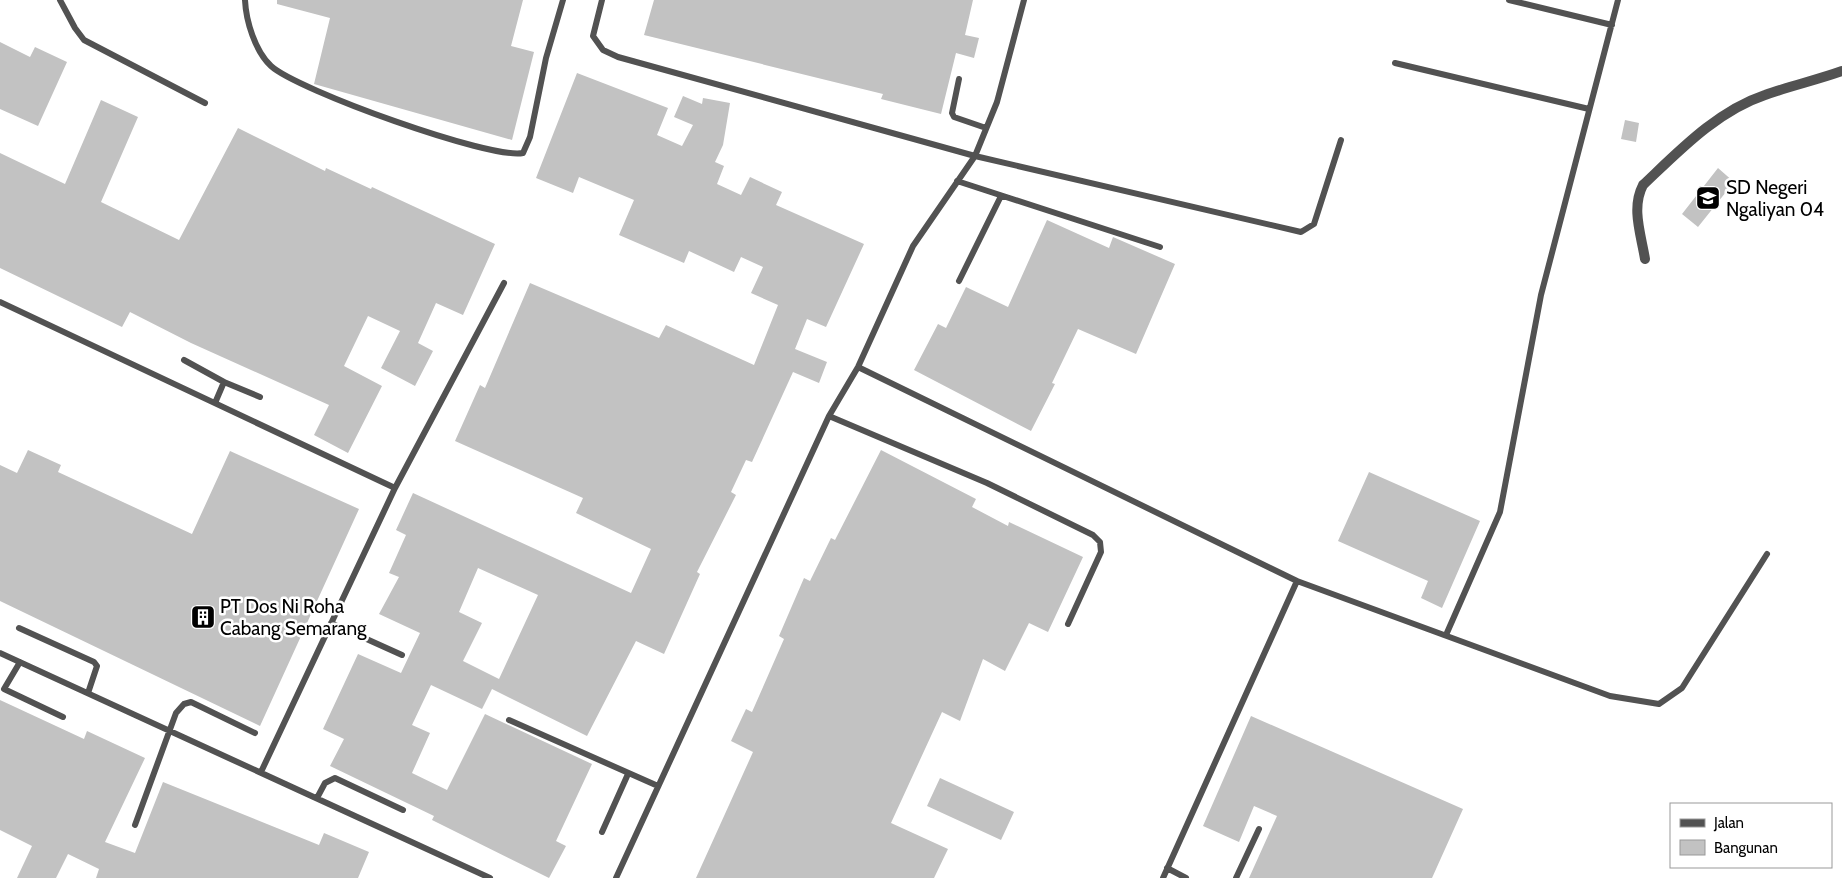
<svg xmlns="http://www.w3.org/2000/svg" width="1842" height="878" viewBox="0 0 1842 878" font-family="Cabin,sans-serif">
<rect width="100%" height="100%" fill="#fff"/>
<path fill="#c2c2c2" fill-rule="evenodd" d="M 277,0 L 523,0 L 511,46 L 534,52 L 512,140 L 314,84 L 330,18 L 277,4 Z
M 654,0 L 973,0 L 965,35 L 979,38 L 974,58 L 956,53 L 941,114 L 881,99 L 883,94 L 644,35 Z
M 0,42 L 30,57 L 35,47 L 67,62 L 38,126 L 0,109 Z
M 577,73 L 668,108 L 657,135 L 682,146 L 693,125 L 674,117 L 683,96 L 702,104 L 703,98 L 730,103 L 723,145 L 715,162 L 724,166 L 717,184 L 741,195 L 750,177 L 782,192 L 776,205 L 864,244 L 826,327 L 807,319 L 795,349 L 827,362 L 819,383 L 793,372 L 752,462 L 746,460 L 731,492 L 736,495 L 697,572 L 700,574 L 664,654 L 636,641 L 587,736 L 492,689 L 482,709 L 431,685 L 412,725 L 430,733 L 412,773 L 447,790 L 485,714 L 592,764 L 556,841 L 566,846 L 549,878 L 432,820 L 434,816 L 330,766 L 344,739 L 323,729 L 358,654 L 401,673 L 420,633 L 379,614 L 399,577 L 389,573 L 406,535 L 396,530 L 413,493 L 631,593 L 651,549 L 576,513 L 583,498 L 455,441 L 480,385 L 485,388 L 530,283 L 659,338 L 666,325 L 754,365 L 778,305 L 751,293 L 763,267 L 741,257 L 734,272 L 689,251 L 684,263 L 619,235 L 634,200 L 579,177 L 573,193 L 536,178 ZM 478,568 L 538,595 L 499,679 L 463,661 L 482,623 L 459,612 Z
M 101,100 L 138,117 L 101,202 L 179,240 L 238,128 L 325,171 L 326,168 L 371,189 L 372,187 L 495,244 L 463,315 L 436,303 L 418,343 L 433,351 L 415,386 L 381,368 L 400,331 L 368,316 L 344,366 L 382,386 L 348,453 L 314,435 L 329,405 L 191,343 L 130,312 L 122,327 L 0,268 L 0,153 L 65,184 Z
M 1625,120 L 1639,123 L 1636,142 L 1621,139 Z
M 1718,168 L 1734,182 L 1698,227 L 1682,214 Z
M 1047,220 L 1109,248 L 1113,237 L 1175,264 L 1136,354 L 1078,329 L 1052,383 L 1055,384 L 1031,431 L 914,370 L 938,324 L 946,328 L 966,287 L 1008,307 Z
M 28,450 L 61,465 L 58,472 L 192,534 L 230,451 L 359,509 L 260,726 L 0,601 L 0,465 L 17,473 Z
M 881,450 L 976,499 L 972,507 L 1008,526 L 1009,522 L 1083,557 L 1048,632 L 1029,623 L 1005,671 L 983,659 L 960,721 L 942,712 L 891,823 L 948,849 L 934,878 L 696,878 L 753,752 L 731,741 L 746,709 L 752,712 L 784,639 L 779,636 L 804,578 L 810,581 L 831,538 L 835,540 Z
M 1369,472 L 1480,521 L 1442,608 L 1421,598 L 1428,581 L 1338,541 Z
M 0,700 L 84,739 L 87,731 L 145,758 L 105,842 L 135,853 L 163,782 L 319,845 L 324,833 L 369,852 L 358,878 L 96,878 L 99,869 L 68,854 L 56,878 L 17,878 L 32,846 L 0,830 Z
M 1251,716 L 1463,809 L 1432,878 L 1249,878 L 1277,816 L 1254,806 L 1239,842 L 1203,826 Z
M 940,778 L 1014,812 L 1001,840 L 927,806 Z"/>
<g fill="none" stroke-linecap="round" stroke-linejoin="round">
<path stroke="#525252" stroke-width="6" d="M 60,0 L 75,28 L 84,40 L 205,103
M 245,0 C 246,21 255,51 271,66 C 297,90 491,160 523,153 L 530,137 L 546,58 L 563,0
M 602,0 L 593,36 L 603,50 L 618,57 L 975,156 L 1301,232 L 1314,224 L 1341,140
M 1509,0 L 1612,25
M 1395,63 L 1589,109
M 959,79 L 952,113 L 954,117 L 986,128
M 957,181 L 1160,247
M 959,281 L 1001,196
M 0,302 L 395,488
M 184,360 L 224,382 L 215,403
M 858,367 L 1297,581 L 1163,878
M 224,382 L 260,397
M 829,416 L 987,483 L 1093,535 L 1100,542 L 1101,552 L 1068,624
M 1297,581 L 1610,696 L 1659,704 L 1682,688 L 1767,554
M 331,623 L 402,655
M 19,628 L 94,662 L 97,666 L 88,693
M 1446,635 L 1500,512 L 1541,295 L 1618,0
M 0,653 L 490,878
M 20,662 L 4,689 L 63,717
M 509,720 L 658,786
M 261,772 L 395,488 L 504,283
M 317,798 L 325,783 L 335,778 L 403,810
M 135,825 L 176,713 L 184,704 L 191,702 L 255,733
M 602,832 L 628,774
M 1167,868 L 1186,878
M 616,878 L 829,416 L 858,367 L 913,246 L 975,156 L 997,102 L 1024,0
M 1236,878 L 1259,829"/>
<path stroke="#525252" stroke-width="10" d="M 1645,259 C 1641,234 1631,208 1643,185 C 1679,151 1717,111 1765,95 C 1790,86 1817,80 1842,71"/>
</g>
<defs>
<symbol id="school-square" viewBox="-11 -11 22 22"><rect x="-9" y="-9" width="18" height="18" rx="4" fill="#000" stroke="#fff"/><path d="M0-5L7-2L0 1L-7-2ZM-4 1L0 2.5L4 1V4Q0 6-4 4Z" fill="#fff"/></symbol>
<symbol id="building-square" viewBox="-11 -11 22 22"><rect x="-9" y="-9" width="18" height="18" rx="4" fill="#000" stroke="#fff"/><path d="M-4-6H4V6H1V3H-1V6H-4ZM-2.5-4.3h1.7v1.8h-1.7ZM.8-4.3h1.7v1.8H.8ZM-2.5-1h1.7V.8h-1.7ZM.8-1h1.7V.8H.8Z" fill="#fff"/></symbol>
</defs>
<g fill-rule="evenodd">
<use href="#school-square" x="1694" y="184" width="28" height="28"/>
<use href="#building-square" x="189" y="603" width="28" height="28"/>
</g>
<g text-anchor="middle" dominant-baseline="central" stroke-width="5" stroke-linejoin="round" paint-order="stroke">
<g font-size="19" fill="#000" stroke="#fff" text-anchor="start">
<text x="1726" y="187">SD Negeri<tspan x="1726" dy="22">Ngaliyan 04</tspan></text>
<text x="220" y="606">PT Dos Ni Roha<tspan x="220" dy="22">Cabang Semarang</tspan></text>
</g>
</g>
<rect x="1670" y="803" width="162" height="65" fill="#ffffff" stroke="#999999"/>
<rect x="1680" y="819" width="25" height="8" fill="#525252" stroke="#999999"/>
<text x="1714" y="828" font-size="15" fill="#000000">Jalan</text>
<rect x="1680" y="840" width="25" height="15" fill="#c2c2c2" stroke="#999999"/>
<text x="1714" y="853" font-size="15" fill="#000000">Bangunan</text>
</svg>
